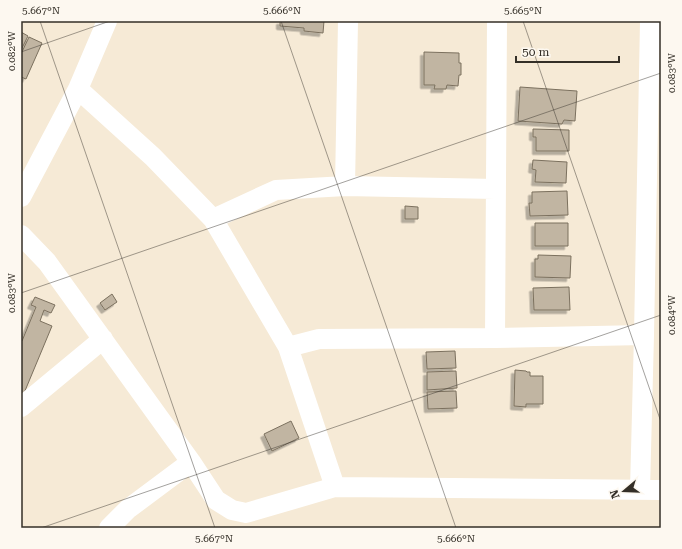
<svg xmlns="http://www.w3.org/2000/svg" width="682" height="549" viewBox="0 0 682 549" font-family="'Roboto Serif',serif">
<defs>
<filter id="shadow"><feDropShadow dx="-3.5" dy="3.5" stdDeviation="0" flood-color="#0004"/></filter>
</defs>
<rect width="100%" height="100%" fill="#f6ead6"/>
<path fill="#c1b5a2" stroke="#7b705e" filter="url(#shadow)" d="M 280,21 L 324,21 L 323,33 L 304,31 L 304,28 L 280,26 Z
M 21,32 L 28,36 L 22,48 L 21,47 Z
M 29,37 L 42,43 L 26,79 L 21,77 L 21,54 Z
M 424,52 L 459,53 L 459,63 L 461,63 L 461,75 L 459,75 L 458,86 L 447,85 L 446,89 L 434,89 L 435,85 L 424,85 Z
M 520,87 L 577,91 L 575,121 L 564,120 L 562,124 L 518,121 Z
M 533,129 L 569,130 L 569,151 L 536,151 L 536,137 L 533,137 Z
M 533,160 L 567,162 L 566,183 L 535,182 L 536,170 L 532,169 Z
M 567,191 L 568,215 L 530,216 L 529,203 L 532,203 L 532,192 Z
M 405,206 L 418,207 L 418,219 L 405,219 Z
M 535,223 L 568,223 L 568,246 L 535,246 Z
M 538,255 L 571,256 L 570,278 L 535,277 L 535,259 L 538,259 Z
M 569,287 L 570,310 L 534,310 L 533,288 Z
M 112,294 L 117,302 L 105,310 L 100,303 Z
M 35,297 L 55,305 L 51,313 L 44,310 L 40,321 L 52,326 L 22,398 L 21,341 L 22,341 L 36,307 L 31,305 Z
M 455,351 L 456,368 L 427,369 L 426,352 Z
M 515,370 L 526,371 L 527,372 L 530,372 L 530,376 L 543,376 L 543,404 L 526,404 L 526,407 L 514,406 Z
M 456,371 L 457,388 L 427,390 L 427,372 Z
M 456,391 L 457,408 L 428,409 L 427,392 Z
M 291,421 L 299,438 L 272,451 L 264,434 Z"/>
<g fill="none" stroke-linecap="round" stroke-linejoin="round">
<path stroke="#fff" stroke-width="20" d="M 78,89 L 153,157 L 213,219 L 288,347 L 335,487
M 345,186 L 348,21
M 21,197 L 78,89 L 107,21
M 213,219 L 276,190 L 345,186 L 496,189
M 21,235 L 47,262 L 191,462 L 216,500 L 232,510 L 246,513 L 335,487 L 661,490
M 495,338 L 497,21
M 288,347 L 319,339 L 495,338 L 644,335
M 21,407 L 103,339
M 640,490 L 644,335 L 650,21
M 109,528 L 128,509 L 191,462"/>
</g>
<path fill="none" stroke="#342f27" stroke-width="1" stroke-opacity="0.45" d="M 40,21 L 215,528M 281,21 L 456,528M 523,21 L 661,422M 21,52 L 110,21M 21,293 L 661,73M 41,528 L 661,315"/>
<rect width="682" height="549" fill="none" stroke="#fdf8f0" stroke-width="44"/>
<g transform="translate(624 491) rotate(251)" stroke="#fdf8f0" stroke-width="3" paint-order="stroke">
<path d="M0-3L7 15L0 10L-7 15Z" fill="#342f27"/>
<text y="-6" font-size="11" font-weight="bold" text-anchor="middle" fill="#342f27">N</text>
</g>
<path d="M516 56v6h103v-6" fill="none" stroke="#342f27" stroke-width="2"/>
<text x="522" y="56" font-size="12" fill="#342f27" stroke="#fdf8f0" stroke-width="3" paint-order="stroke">50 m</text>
<rect x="22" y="22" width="638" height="505" fill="none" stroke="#342f27" stroke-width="1.5"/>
<g font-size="10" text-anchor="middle" fill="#342f27">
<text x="41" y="14">5.667°N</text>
<text x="282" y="14">5.666°N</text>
<text x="523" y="14">5.665°N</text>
<text transform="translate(11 51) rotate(-90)" y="4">0.082°W</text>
<text transform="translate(671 73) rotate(-90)" y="4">0.083°W</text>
<text transform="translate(11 293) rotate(-90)" y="4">0.083°W</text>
<text transform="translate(671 315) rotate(-90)" y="4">0.084°W</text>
<text x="214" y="542">5.667°N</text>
<text x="456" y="542">5.666°N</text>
</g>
</svg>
